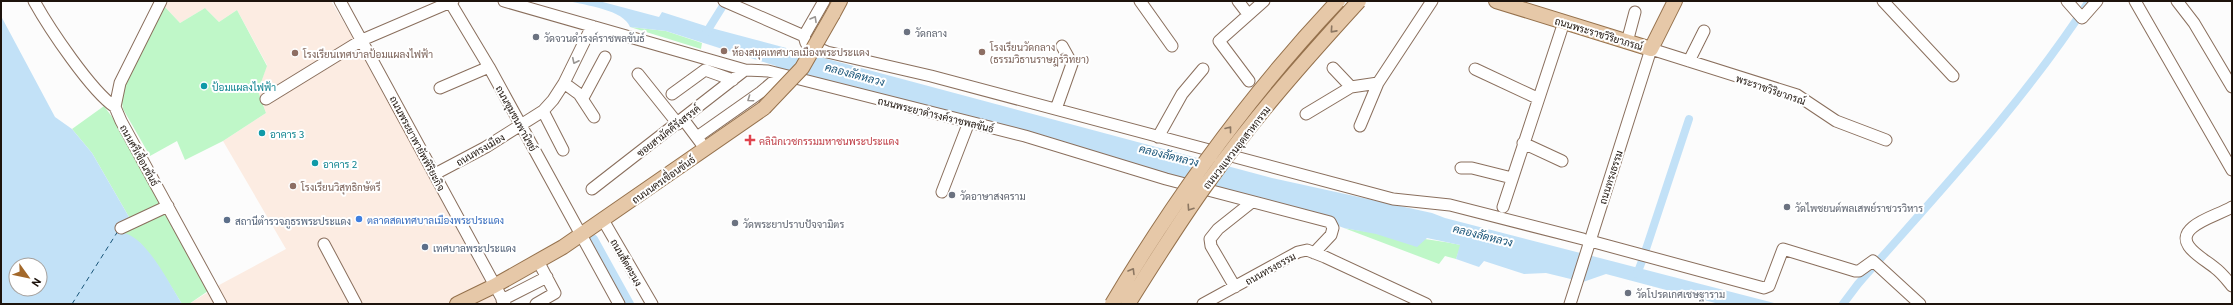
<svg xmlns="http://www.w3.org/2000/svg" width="2233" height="305" viewBox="0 0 2233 305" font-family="Georgia,Sarabun,serif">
<rect width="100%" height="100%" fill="#fcfcfc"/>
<path fill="#fcece2" d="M 170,1 L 331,1 L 360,49 L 497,304 L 189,304 L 221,284 L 286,249 L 223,141 L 266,113 L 258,91 L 267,65 L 237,10 L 219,22 L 205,8 L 180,23 L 164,6 Z"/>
<path fill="#bff7c8" d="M 164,6 L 180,23 L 205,8 L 219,22 L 237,10 L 267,66 L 258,91 L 266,113 L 223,141 L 185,160 L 177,141 L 150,156 L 123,109 L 120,90 Z
M 630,27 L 666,31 L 702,43 L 701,49 Z
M 104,106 L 118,125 L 208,291 L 189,304 L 182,304 L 157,264 L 140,243 L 122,233 L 120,223 L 129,217 L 92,153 L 72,129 Z
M 1344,228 C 1383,235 1422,237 1461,245 L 1456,259 L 1445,256 L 1439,264 Z"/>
<path fill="#c2e1f7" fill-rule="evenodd" d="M 568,1 L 599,1 L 659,17 L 662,12 L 715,29 L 1272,178 L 1432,213 L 1445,218 L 1778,304 L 1719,304 L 1606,274 L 1583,282 L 1546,273 L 1524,274 L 1484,261 L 1479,267 L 1456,259 L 1460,245 L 1427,238 L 1417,247 L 1376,234 L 1344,228 L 1298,211 L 775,70 L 776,66 L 666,31 L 630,27 C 624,10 585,5 568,1 Z
M 1,16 L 55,117 L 72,129 L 92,153 L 129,217 L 120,223 L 122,233 C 145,234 170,285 182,304 L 1,304 ZM 16,265 L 40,265 L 40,289 L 16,289 Z"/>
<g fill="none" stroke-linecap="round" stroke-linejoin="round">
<path stroke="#c2e1f7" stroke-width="8" d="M 706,33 L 726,1
M 594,239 L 630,304
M 1646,249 L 1689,119
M 1637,274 L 1642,261
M 1843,304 L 1858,284 C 1938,193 2023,103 2089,1"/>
<path stroke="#185478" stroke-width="1" stroke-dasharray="5 4" stroke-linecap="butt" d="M 72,304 L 118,231"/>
<defs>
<path id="minor" d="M 34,1 C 49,28 91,91 115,107
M 161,1 L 120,83 L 115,107 L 121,121 L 221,304
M 340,1 L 505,304
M 504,1 L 745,70 L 768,71 L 1025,136 L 1166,179 L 1330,222 L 1333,228 L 1331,235 L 1314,253
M 724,1 L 804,36
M 824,1 L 804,36 L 806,43 L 827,52 L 931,76 L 1393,199 L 1450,205 L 1583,239
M 1140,1 L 1172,46
M 1238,1 L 1248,14
M 1883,1 L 1953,76
M 2067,1 L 2082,18 L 2097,1
M 2135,1 L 2232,170
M 2177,1 L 2194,23 L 2232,87
M 450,2 L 489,67 L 619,304
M 1627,42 L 1635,12
M 1689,61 L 1704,31
M 1333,68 L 1351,87 L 1378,83
M 1475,69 L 1537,98
M 638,74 L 678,124
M 1249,81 L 1219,41 L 1264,1
M 564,83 L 579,94 L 594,117
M 440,88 L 489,67
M 672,94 L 705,70 L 733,80
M 583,98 L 605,57
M 266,99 L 362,40 L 453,1
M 1056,109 L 1072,64 L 1062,46
M 543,111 L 563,150
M 1306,114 L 1351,87
M 683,119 L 701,143
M 1360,126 L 1378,83 L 1432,1
M 697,137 L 761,92 L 781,75
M 1158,137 L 1182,94 L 1203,69
M 1523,143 L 1562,161
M 1461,168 L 1472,168 L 1512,178
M 435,174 L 486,147 L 543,111 L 553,100 L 564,83 L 592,26
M 592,189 L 745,70
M 942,192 L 969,122
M 1503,207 L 1564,22
M 2232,207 C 2220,214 2204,218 2193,227 C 2172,244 2205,259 2215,268 C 2222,273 2227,280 2232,286
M 603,220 L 652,304
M 121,228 L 168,206
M 1594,242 L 1764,288 L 1769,286 L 1783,249 L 1855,271 L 1859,271 L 1873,261 L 1920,304
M 324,244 L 356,304
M 1235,287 L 1211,246 L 1210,239 L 1218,229 L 1252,202
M 502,300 L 547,277
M 536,304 L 555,293 L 538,261
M 1203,304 L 1298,252 L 1307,250 L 1325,257 L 1426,304
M 1570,304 L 1651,49 L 1797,95 L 1836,121 L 1886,140"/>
<path id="major" d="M 1496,1 L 1651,49 L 1675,1
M 833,14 L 840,1
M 457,304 L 494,286 L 563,247 L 764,108"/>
</defs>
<use href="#minor" stroke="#8a6f5d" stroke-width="13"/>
<use href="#major" stroke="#95714c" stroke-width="16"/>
<use href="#minor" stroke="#fff" stroke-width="11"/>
<use href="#major" stroke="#e6c8a8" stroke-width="14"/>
<defs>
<path id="major-bridge" d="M 764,108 L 802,68 L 833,14
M 1112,304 C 1177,195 1251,93 1338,1
M 1128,304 C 1153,264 1178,224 1206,185 C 1252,120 1305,60 1359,1"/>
</defs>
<use href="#major-bridge" stroke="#95714c" stroke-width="16" stroke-linecap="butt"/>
<use href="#major-bridge" stroke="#e6c8a8" stroke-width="14"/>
</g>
<defs><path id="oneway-chevron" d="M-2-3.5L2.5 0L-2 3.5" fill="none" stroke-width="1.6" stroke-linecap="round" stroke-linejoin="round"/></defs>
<g stroke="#999592">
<use href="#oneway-chevron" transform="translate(814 19) rotate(-60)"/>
<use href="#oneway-chevron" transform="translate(575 61) rotate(116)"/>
<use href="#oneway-chevron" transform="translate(750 99) rotate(145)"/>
</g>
<g stroke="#8c7762">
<use href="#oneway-chevron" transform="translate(1333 30) rotate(132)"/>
<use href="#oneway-chevron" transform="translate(1229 129) rotate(-52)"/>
<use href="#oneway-chevron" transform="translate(1190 208) rotate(124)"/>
<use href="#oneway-chevron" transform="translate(1132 271) rotate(-59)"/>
</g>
<g fill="#6b7280" stroke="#fff" stroke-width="1.5">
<circle cx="907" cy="32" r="4"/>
<circle cx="536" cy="37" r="4"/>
<circle cx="952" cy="195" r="4"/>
<circle cx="1787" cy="207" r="4"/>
<circle cx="735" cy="223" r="4"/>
<circle cx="1628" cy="293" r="4"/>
</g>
<g fill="#8d6e63" stroke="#fff" stroke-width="1.5">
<circle cx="724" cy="51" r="4"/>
<circle cx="982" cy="52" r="4"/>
<circle cx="295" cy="53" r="4"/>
<circle cx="293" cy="186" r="4"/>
</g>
<g fill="#0f9aa8" stroke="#fff" stroke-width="1.5">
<circle cx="204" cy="86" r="4"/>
<circle cx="262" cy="133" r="4"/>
<circle cx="315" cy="163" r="4"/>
</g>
<path fill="#e0444e" stroke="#fff" stroke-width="1.5" d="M748 134h4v4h4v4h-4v4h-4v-4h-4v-4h4z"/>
<circle fill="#3f7fe0" stroke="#fff" stroke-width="1.5" cx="359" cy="219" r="4"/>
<g fill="#5c6f8a" stroke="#fff" stroke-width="1.5">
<circle cx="227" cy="220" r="4"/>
<circle cx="425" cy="247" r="4"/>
</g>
<g text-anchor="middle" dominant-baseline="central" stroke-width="4" stroke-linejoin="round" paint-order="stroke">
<g font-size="10" fill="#5b616d" stroke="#fff" text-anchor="start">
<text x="915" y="32">วัดกลาง</text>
<text x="544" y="37">วัดจวนดำรงค์ราชพลขันธ์</text>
<text x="960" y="195">วัดอาษาสงคราม</text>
<text x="1795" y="207">วัดไพชยนต์พลเสพย์ราชวรวิหาร</text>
<text x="743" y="223">วัดพระยาปราบปัจจามิตร</text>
<text x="1636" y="293">วัดโปรดเกศเชษฐาราม</text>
</g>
<g font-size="10" fill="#1d130c" stroke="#fff">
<text transform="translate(1599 33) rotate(17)">ถนนพระราชวิริยาภรณ์</text>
<text transform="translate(1771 89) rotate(19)">พระราชวิริยาภรณ์</text>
<text transform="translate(936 114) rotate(14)">ถนนพระยาดำรงค์ราชพลขันธ์</text>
<text transform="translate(517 118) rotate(61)">ถนนชุมชนพานิชย์</text>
<text transform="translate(668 130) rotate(-38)">ซอยสามัคคีรังสรรค์</text>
<text transform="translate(418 143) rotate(62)">ถนนพระยาพายัพพิริยะกิจ</text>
<text transform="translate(1236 147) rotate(-52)">ถนนวงแหวนอุตสาหกรรม</text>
<text transform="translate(480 149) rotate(-30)">ถนนทรงเมือง</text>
<text transform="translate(140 155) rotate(61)">ถนนศรีเขื่อนขันธ์</text>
<text transform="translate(1610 177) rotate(-72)">ถนนทรงธรรม</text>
<text transform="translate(663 179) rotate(-35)">ถนนนครเขื่อนขันธ์</text>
<text transform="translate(627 262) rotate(60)">ถนนสัตตะนง</text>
<text transform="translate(1270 268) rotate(-29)">ถนนทรงธรรม</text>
</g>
<g font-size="10" fill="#785e54" stroke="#fff" text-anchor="start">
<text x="990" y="46">โรงเรียนวัดกลาง<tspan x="990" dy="12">(ธรรมวิธานราษฎร์วิทยา)</tspan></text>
<text x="732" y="51">ห้องสมุดเทศบาลเมืองพระประแดง</text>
<text x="303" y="53">โรงเรียนเทศบาลป้อมแผลงไฟฟ้า</text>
<text x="301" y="186">โรงเรียนวิสุทธิกษัตรี</text>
</g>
<g font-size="10" fill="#0d838f" stroke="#fff" text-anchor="start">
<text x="212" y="86">ป้อมแผลงไฟฟ้า</text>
<text x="270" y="133">อาคาร 3</text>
<text x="323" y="163">อาคาร 2</text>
</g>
<g font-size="10" fill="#be3a42" stroke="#fff" text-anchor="start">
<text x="759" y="140">คลินิกเวชกรรมมหาชนพระประแดง</text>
</g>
<g font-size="10" fill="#366cbe" stroke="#fff" text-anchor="start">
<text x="367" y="219">ตลาดสดเทศบาลเมืองพระประแดง</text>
</g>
<g font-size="10" fill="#4e5e75" stroke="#fff" text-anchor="start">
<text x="235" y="220">สถานีตำรวจภูธรพระประแดง</text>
<text x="433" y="247">เทศบาลพระประแดง</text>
</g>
<g font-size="11" font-style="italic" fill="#185478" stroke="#fff">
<text transform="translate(855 74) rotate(15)">คลองลัดหลวง</text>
<text transform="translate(1169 155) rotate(14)">คลองลัดหลวง</text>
<text transform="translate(1483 235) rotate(14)">คลองลัดหลวง</text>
</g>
</g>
<rect width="2233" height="305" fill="none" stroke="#1d130c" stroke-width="4"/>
<g transform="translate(28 277) rotate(123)"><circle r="19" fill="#ffffff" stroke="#a5a19e"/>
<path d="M0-3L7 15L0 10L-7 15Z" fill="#a3682a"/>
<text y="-6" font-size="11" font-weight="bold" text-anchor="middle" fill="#1d130c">N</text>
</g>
</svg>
